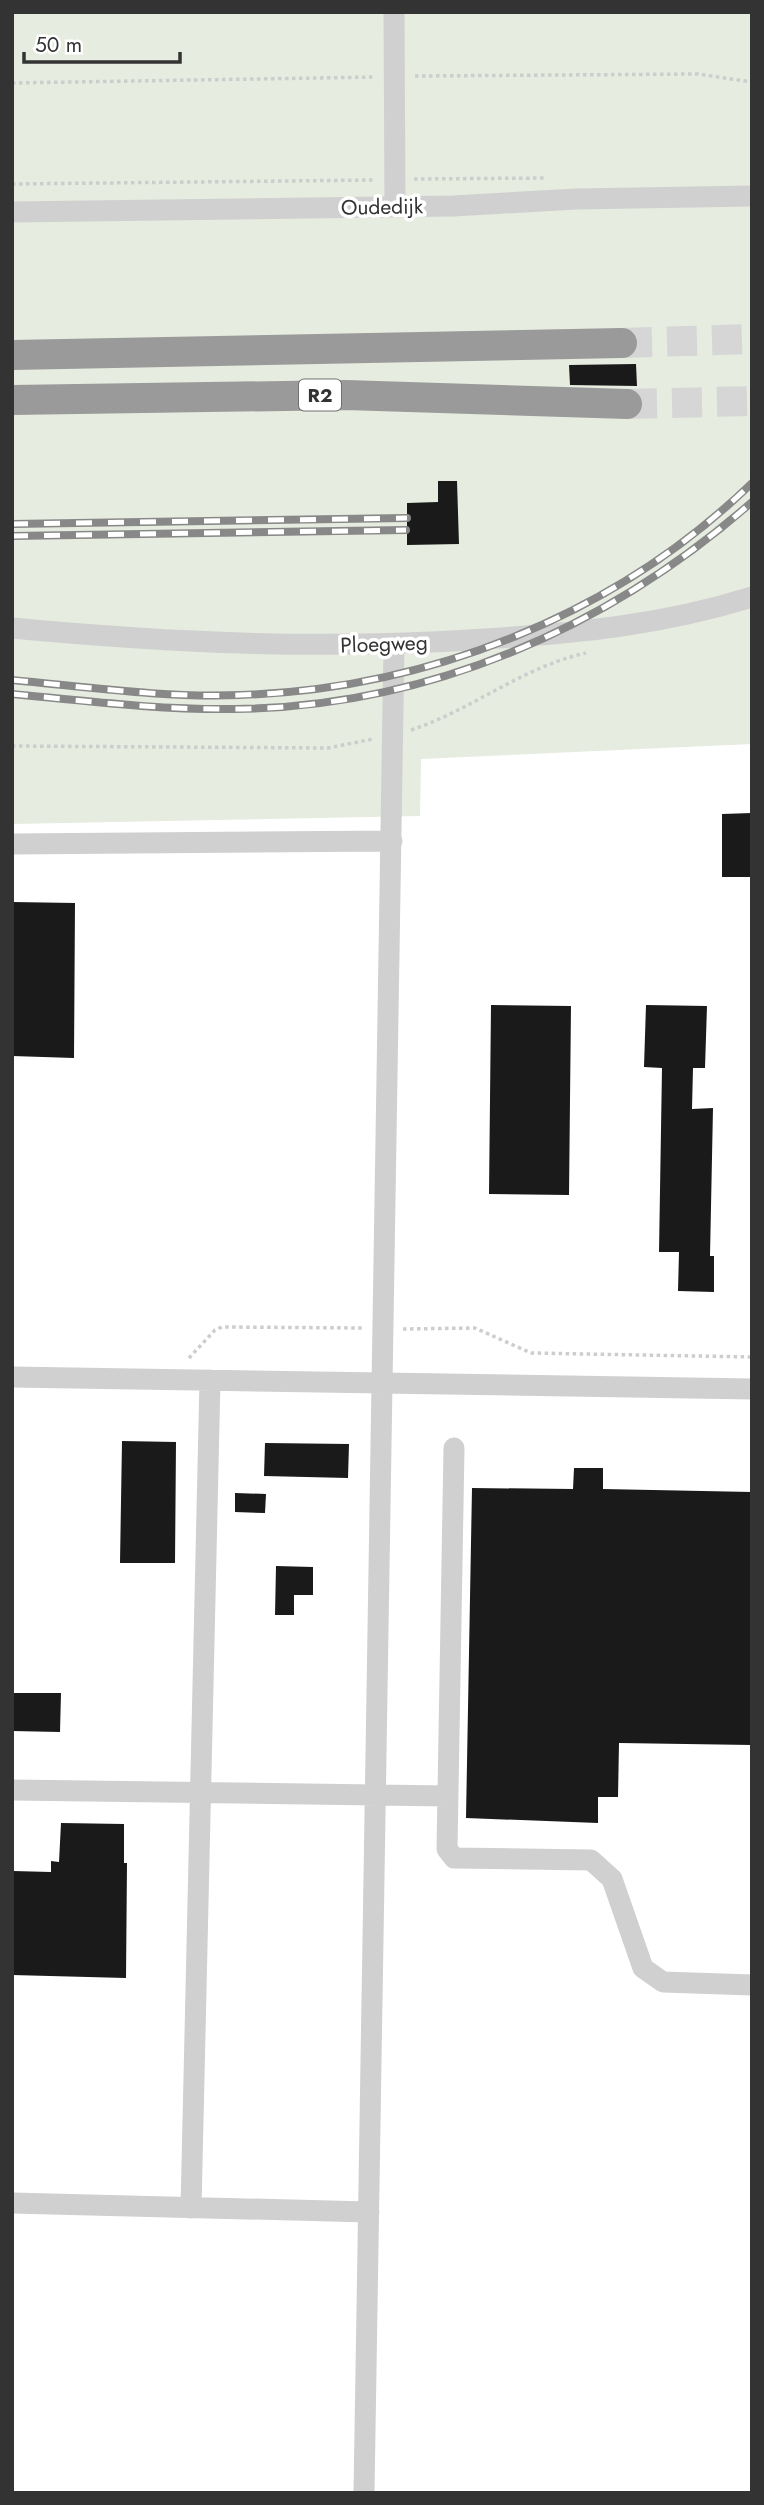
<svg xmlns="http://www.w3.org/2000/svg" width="764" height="2505" viewBox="0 0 764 2505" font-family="Jost,sans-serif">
<rect width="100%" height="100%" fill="#fff"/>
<path fill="#e6ecdf" d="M 12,12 L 752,12 L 752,744 L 421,759 L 420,816 L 12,824 Z"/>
<path fill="#1a1a1a" d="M 636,364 L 637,386 L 570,385 L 569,365 Z
M 438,481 L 457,481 L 459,544 L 407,545 L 407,503 L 438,502 Z
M 752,813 L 752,877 L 722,877 L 722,814 Z
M 12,902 L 75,903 L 74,1058 L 12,1056 Z
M 491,1005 L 571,1006 L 569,1195 L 489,1194 Z
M 646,1005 L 707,1006 L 705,1068 L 693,1068 L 692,1109 L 713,1108 L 710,1256 L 714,1256 L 714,1292 L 678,1291 L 679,1252 L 659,1252 L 662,1068 L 644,1067 Z
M 122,1441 L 176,1442 L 175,1563 L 120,1563 Z
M 265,1443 L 349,1444 L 348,1478 L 264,1476 Z
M 574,1468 L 603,1468 L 603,1489 L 752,1492 L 752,1745 L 619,1743 L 618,1797 L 598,1797 L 598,1823 L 466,1818 L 472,1488 L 573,1489 Z
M 235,1493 L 266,1494 L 265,1513 L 235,1512 Z
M 276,1566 L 313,1567 L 313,1595 L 294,1595 L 294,1615 L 275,1615 Z
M 12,1693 L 61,1693 L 60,1732 L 12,1731 Z
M 61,1823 L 124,1824 L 124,1863 L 127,1863 L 126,1978 L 12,1975 L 13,1871 L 51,1872 L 51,1861 L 59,1862 Z"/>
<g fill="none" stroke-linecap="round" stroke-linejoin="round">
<path stroke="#d6d6d6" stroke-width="30" stroke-dasharray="30 15" stroke-linecap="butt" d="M 622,343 L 752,339
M 627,404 L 752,401"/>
<path stroke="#cdcdcd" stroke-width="3.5" stroke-dasharray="3.5 3.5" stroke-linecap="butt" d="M 415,76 L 698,74 L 752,82
M 12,83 L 376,77
M 414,179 L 547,178
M 12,184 L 375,180
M 411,730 C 472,710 522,667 586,653
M 12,746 L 328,748 L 373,739
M 403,1329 L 475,1328 L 531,1353 L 752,1357
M 189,1358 L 215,1330 L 222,1327 L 364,1328"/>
<path stroke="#d0d0d0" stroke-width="21" d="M 394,12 L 395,207
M 12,212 L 453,206 L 576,199 L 752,196
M 12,628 C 172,643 325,650 485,639 C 578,633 662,625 752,597
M 12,844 L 392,841
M 12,1377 L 752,1389
M 454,1448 L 447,1849 L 454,1858 L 591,1860 L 612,1879 L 643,1968 L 663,1982 L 752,1985
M 12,1790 L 448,1796
M 12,2203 L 369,2212
M 191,2208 L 210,1380
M 364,2493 L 394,645"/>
<path stroke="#9a9a9a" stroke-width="30" d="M 12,355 L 622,343
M 12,400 L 346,395 L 627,404"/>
<defs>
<path id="rail" d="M 12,524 L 407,518
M 12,536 L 406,530
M 12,680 C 88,687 164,698 240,695 C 428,689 616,615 752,483
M 12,694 C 86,701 160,710 235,709 C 428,707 608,628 752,502"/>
</defs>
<use href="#rail" stroke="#888" stroke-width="8"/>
<use href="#rail" stroke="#fff" stroke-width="5" stroke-dasharray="16" stroke-linecap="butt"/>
</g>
<g text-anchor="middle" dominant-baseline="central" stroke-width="7" stroke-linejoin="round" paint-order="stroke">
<rect fill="#fff" stroke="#707070" stroke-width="2" x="299" y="379.5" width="42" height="31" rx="5"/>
<g font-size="19" font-weight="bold" fill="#333">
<text x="320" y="395">R2</text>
</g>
<g font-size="21" fill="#333" stroke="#fff">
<text transform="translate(382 207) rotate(-1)">Oudedijk</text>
<text transform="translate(384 644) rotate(-2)">Ploegweg</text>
</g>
</g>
<rect width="764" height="2505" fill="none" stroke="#333333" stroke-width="28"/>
<path d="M24 52v10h156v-10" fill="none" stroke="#333333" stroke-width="3.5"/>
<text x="35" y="52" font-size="21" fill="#333333" stroke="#ffffff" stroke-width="5" paint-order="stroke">50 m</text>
</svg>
